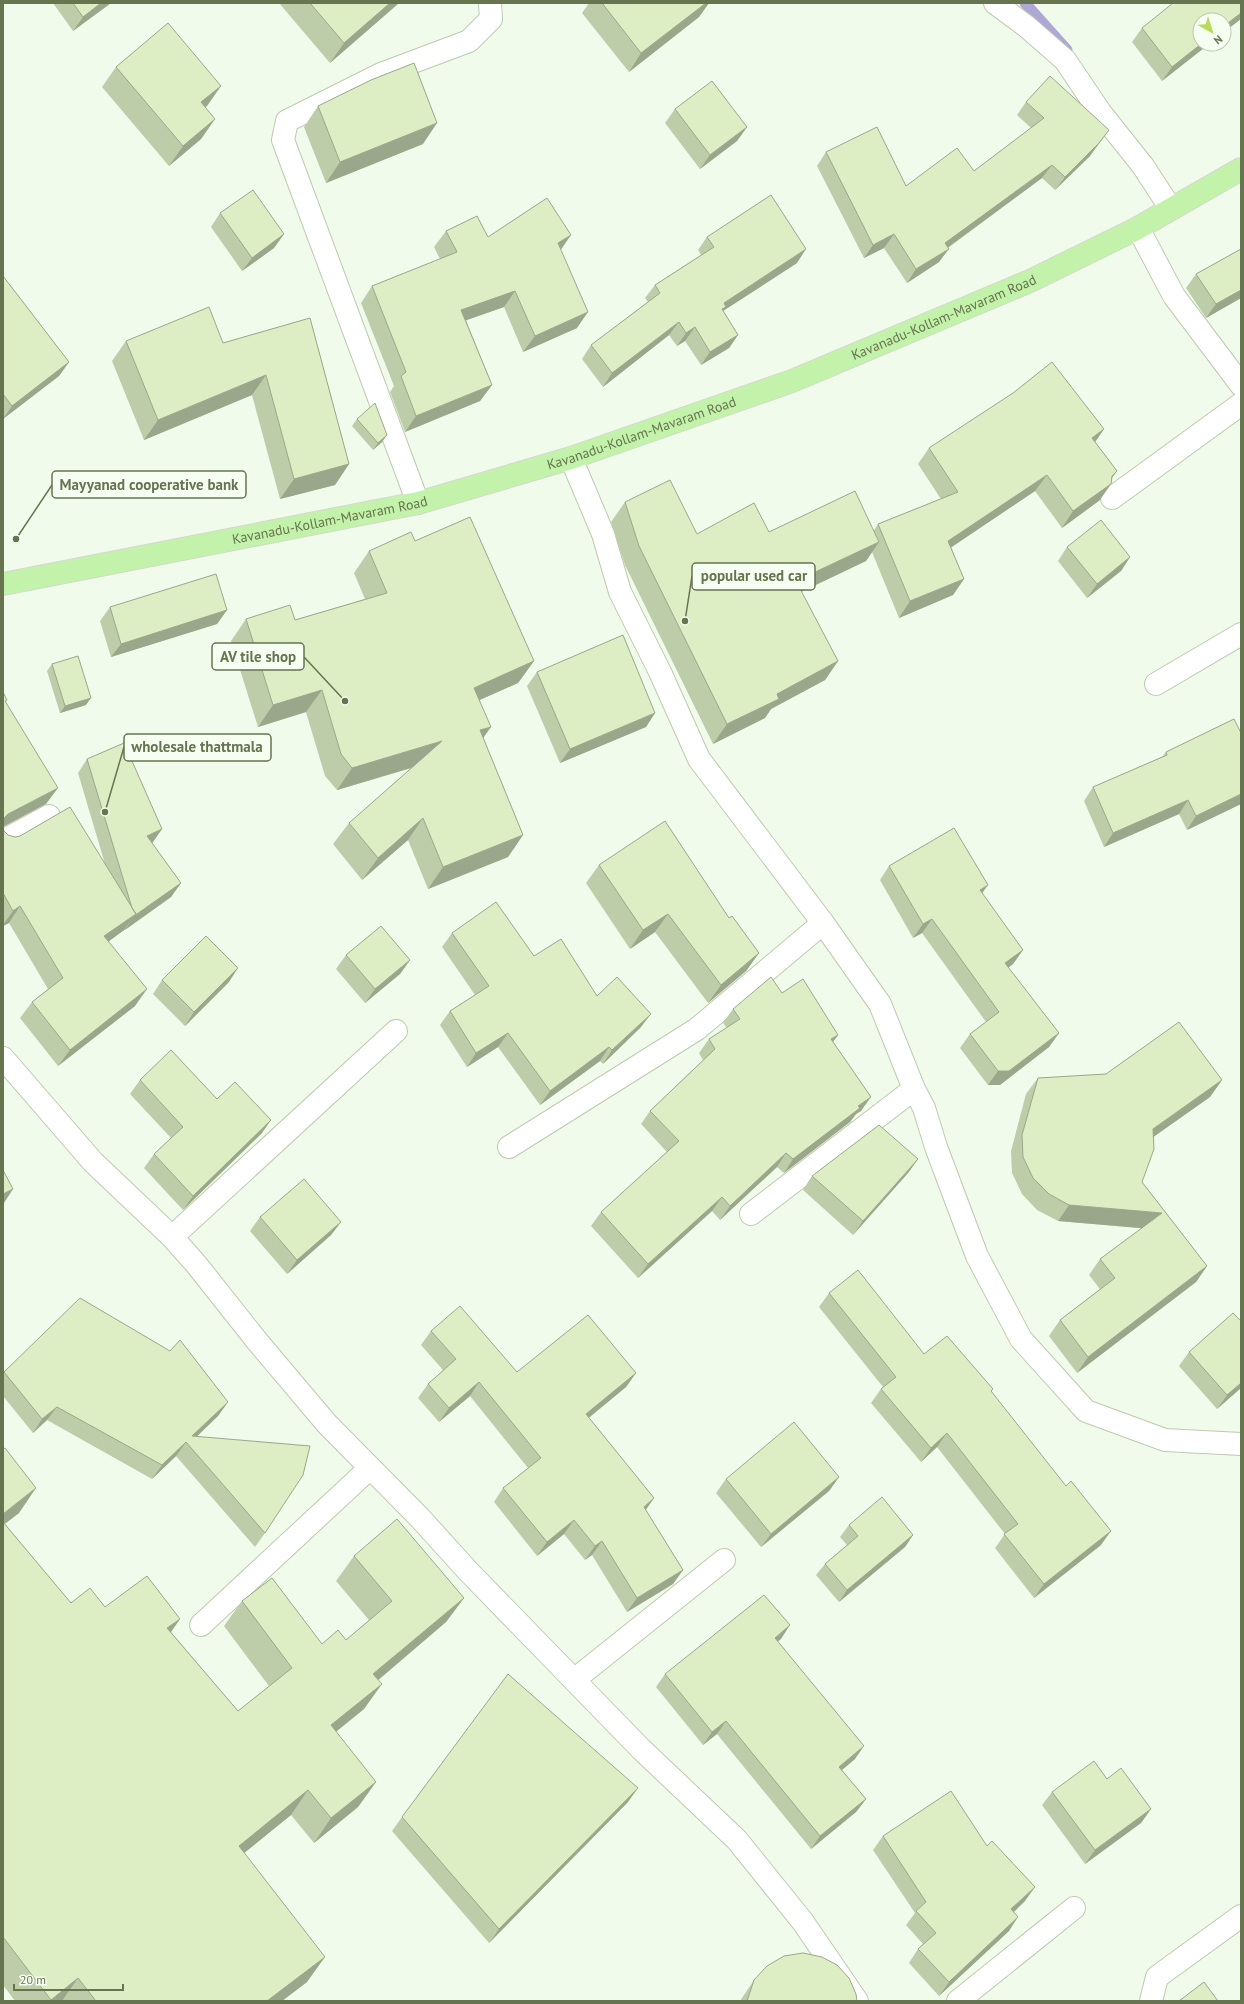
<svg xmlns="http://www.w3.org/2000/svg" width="1244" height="2004" viewBox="0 0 1244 2004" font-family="'PT Sans',sans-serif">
<rect width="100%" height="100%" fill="#f1fbeb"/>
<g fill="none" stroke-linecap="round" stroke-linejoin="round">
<path stroke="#afa7d5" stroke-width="11" d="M 1025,3 L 1067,50"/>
<defs>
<path id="minor" d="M 995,3 L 1026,26 L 1065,60 L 1100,112 L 1143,166 L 1171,209
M 1138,228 L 1174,296 L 1241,385
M 571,458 L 603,534 L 620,592 L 660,672 L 699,759 L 823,923 L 880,1004 L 914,1089 L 924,1108 L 936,1147 L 977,1256 L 1021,1339 L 1086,1411 L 1165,1440 L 1241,1444
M 1112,498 L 1241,404
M 418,503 L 283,140 L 287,121 L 381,74 L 469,41 L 491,19 L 490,3
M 1156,684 L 1241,634
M 3,841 L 49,816
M 3,1058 L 93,1162 L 172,1237 L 196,1264 L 257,1341 L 327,1424 L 420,1518 L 468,1571 L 641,1749 L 737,1840 L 803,1922 L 857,2001
M 509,1147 L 697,1029 L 823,923
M 751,1214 L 914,1089
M 172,1237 L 396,1031
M 201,1625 L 369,1469
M 574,1680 L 724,1560
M 958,2001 L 1074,1908
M 1151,2001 L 1157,1977 L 1241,1916"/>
<g id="primary">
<path id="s1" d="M 3,584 L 418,503 L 571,458 L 792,381 L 1030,281 L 1138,228 L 1241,169"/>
</g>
</defs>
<use href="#minor" stroke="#bdcaae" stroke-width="24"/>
<use href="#primary" stroke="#d4d8ce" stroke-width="24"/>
<use href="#minor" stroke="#fff" stroke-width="22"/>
<use href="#primary" stroke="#c3f3aa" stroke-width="22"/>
</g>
<path fill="#becda9" d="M 53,3 L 111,3 L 73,31 Z
M 279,3 L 399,3 L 330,63 Z
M 589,3 L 709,3 L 699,17 L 629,72 L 582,13 Z
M 1241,3 L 1241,19 L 1224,32 L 1200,44 L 1209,44 L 1162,81 L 1132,42 L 1142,28 Z
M 116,67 L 221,86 L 205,107 L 215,119 L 201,139 L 169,166 L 102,87 Z
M 1026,102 L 1090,156 L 1055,190 L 1042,178 L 948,248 L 939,262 L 907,283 L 884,248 L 864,258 L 817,166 L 826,152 L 906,186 L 974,171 L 1031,128 L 1017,115 Z
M 318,106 L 423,144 L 326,183 L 304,127 Z
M 675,109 L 747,127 L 737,141 L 700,169 L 665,123 Z
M 220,213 L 284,234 L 274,248 L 242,271 L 211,227 Z
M 446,231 L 488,237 L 561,250 L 577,328 L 523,352 L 504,307 L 466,320 L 492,385 L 480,401 L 405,432 L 390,392 L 394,386 L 361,303 L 372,286 L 440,259 L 434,247 Z
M 707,237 L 797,263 L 723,311 L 738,335 L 729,348 L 701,365 L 685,341 L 677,346 L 669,335 L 603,387 L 582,359 L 591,345 L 648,302 L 645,298 L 655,285 L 701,255 L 698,250 Z
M 1241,249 L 1241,298 L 1206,318 L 1186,288 L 1196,274 Z
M 3,276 L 69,362 L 59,376 L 3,419 Z
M 310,318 L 349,464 L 335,485 L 280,499 L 252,395 L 144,440 L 112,361 L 126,341 L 223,343 Z
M 357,419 L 387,435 L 382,442 L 373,450 L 352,426 Z
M 1104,429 L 1095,442 L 1117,471 L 1112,478 L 1100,500 L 1062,528 L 1035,491 L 951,547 L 964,579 L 953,595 L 899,618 L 872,552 L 866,561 L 801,592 L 838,661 L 825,680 L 771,709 L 765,718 L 713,744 L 625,565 L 611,522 L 625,502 L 697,534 L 769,532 L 874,530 L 878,524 L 941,499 L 918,464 L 929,448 Z
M 415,541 L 534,661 L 518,683 L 480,700 L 483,738 L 523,835 L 508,857 L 428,889 L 408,840 L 362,880 L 333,844 L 349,823 L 412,768 L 337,790 L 325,776 L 306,712 L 258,727 L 231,641 L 246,619 L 295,620 L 365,599 L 354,573 L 369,551 Z
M 1067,547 L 1130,557 L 1121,571 L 1087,598 L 1058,561 Z
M 110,607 L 227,610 L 217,624 L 111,657 L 100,621 Z
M 52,664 L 86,705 L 60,713 L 47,671 Z
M 537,672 L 655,713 L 646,727 L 560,763 L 527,686 Z
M 1166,752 L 1241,804 L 1187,830 L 1179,814 L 1104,847 L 1084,801 L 1093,787 L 1162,757 Z
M 87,759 L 162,829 L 152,843 L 181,883 L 171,897 L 109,941 L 135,1006 L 58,1066 L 20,1018 L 32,1002 L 48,989 L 9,923 L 3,926 L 3,828 L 4,831 L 8,835 L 105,864 L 78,773 Z
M 599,865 L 729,918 L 759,953 L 746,971 L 708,1003 L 655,932 L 630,949 L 586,883 Z
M 889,866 L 982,894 L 1023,950 L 1013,964 L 1008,968 L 1059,1033 L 1049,1047 L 1000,1085 L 988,1085 L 960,1048 L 970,1034 L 986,1022 L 922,933 L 913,938 L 880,880 Z
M 452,933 L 534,956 L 597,996 L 641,1027 L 603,1064 L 600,1061 L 540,1105 L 498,1047 L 467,1067 L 440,1025 L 450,1011 L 475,995 L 442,947 Z
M 346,955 L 410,960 L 400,974 L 365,1003 L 336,969 Z
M 162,980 L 229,982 L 185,1026 L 153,994 Z
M 782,993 L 838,1035 L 833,1042 L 861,1111 L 856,1114 L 850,1122 L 784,1173 L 777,1167 L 720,1220 L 712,1211 L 638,1278 L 591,1226 L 601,1212 L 667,1152 L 641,1124 L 650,1111 L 703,1060 L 699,1053 L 709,1039 L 727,1028 L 723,1023 L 733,1009 Z
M 1038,1078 L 1222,1080 L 1210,1097 L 1153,1137 L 1142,1182 L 1207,1266 L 1196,1282 L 1077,1373 L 1049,1336 L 1060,1320 L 1100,1289 L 1089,1275 L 1100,1259 L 1142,1228 L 1058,1221 L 1037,1210 L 1022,1194 L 1012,1173 L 1011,1151 L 1026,1094 Z
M 140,1080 L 262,1133 L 183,1210 L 144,1168 L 154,1154 L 171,1138 L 130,1094 Z
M 918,1159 L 908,1173 L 853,1235 L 803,1190 L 812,1176 Z
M 260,1217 L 341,1222 L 331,1235 L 287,1274 L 250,1231 Z
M 829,1293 L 924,1354 L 993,1389 L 991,1392 L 1101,1545 L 1034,1598 L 995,1548 L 1005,1534 L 937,1447 L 921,1462 L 871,1403 L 881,1389 L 883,1387 L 819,1307 Z
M 1241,1321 L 1241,1388 L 1217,1409 L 1179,1366 L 1189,1352 Z
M 431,1331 L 517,1372 L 636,1373 L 626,1387 L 589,1418 L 654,1498 L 646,1510 L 683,1570 L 673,1584 L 627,1612 L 592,1555 L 585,1560 L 564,1534 L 537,1556 L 494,1502 L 503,1488 L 528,1468 L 470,1396 L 439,1422 L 418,1398 L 428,1384 L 443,1370 L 421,1345 Z
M 4,1372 L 228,1402 L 218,1416 L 196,1437 L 265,1533 L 255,1547 L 176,1456 L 152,1479 L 47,1420 L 33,1433 L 3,1396 L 3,1374 Z
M 3,1449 L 19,1513 L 5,1524 L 71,1603 L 105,1607 L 171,1632 L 238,1711 L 269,1686 L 224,1626 L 242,1601 L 322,1644 L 346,1640 L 369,1620 L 336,1581 L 354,1556 L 464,1598 L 446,1622 L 378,1680 L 364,1709 L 336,1732 L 376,1782 L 358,1807 L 314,1843 L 291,1815 L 244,1853 L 307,1982 L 282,2001 L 15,2001 L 3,1985 Z
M 839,1477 L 829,1491 L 761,1547 L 716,1493 L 726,1479 Z
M 849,1525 L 913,1535 L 905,1547 L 839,1602 L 816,1575 L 825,1564 L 847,1545 L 840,1537 Z
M 781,1639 L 777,1642 L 855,1759 L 842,1770 L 866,1799 L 856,1812 L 811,1849 L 717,1734 L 703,1745 L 656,1687 L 665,1674 Z
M 1107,1779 L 1151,1809 L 1141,1823 L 1085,1864 L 1042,1805 L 1052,1792 Z
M 628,1802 L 489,1943 L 392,1831 L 402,1817 Z
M 883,1836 L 987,1846 L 1025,1901 L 1014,1912 L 1009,1931 L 939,1996 L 909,1963 L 918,1949 L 923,1944 L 906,1925 L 915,1913 L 873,1850 Z
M 754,1980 L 857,2001 L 740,2001 Z"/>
<path fill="#9ba78a" d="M 101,3 L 111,3 L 73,31 L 83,17 Z
M 390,3 L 399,3 L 330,63 L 344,43 Z
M 706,3 L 709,3 L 699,17 L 629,72 L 641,53 Z
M 1241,13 L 1241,19 L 1224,32 L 1224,26 Z
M 1201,44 L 1209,44 L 1162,81 L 1172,67 Z
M 221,86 L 207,106 L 187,122 L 201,102 Z
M 215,119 L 201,139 L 169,166 L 183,146 Z
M 437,123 L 423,144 L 326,183 L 340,162 Z
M 747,127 L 737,141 L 700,169 L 710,155 Z
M 1109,130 L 1090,156 L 1055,190 L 1065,177 Z
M 1052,165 L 1042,178 L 936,256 L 945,243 Z
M 284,234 L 274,248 L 242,271 L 252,258 Z
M 894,234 L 884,248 L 864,258 L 873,245 Z
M 571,235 L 560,251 L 558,243 Z
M 806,249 L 797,263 L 723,311 L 717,320 L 724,303 Z
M 949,249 L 939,262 L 907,283 L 916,269 Z
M 1241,290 L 1241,298 L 1206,318 L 1216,304 Z
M 515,291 L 504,307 L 450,326 L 461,310 Z
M 588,312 L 577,328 L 523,352 L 535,336 Z
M 679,322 L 669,335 L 603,387 L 612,373 Z
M 695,327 L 685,341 L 677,346 L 686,333 Z
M 738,335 L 729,348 L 701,365 L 710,352 Z
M 69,362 L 59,376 L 3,419 L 12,406 Z
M 266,375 L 252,395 L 144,440 L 158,420 Z
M 492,385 L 480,401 L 405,432 L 416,416 Z
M 1104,429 L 1093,445 L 1092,438 Z
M 387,435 L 382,442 L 373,450 L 378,443 Z
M 349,464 L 335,485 L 280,499 L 294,479 Z
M 1117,471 L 1104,488 L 1111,484 L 1100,500 L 1062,528 L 1073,511 L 1112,476 Z
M 1047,475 L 1035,491 L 937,557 L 948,541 Z
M 879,542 L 866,561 L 782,601 L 796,581 Z
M 1130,557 L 1121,571 L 1087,598 L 1097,584 Z
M 964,579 L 953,595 L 899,618 L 910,601 Z
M 227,610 L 217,624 L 111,657 L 121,644 Z
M 534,661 L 518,683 L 459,709 L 474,688 Z
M 838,661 L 825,680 L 771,709 L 765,718 L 713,744 L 727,724 L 777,694 Z
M 322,690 L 306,712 L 258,727 L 273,705 Z
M 91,698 L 86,705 L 60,713 L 65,706 Z
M 655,713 L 646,727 L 560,763 L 570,749 Z
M 491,727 L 476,748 L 480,730 Z
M 442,741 L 427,763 L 337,790 L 352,768 Z
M 58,788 L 46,804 L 3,827 L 3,819 L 8,814 Z
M 1241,794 L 1241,804 L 1187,830 L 1196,816 Z
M 1188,800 L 1179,814 L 1104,847 L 1113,833 Z
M 423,818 L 408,840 L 362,880 L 378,858 Z
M 162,829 L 153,842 L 137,849 L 147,836 Z
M 523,835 L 508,857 L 428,889 L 443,867 Z
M 181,883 L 171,897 L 125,930 L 134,916 Z
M 988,885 L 978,899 L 980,890 Z
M 20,906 L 9,923 L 3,926 L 3,925 L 13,911 Z
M 136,914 L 124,930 L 93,953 L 104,936 Z
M 668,914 L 655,932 L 630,949 L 643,930 Z
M 932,919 L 922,933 L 913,938 L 923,924 Z
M 1023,950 L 1013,964 L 995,977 L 1005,963 Z
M 759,953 L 746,971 L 708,1003 L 721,985 Z
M 410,960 L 400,974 L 365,1003 L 375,989 Z
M 238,968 L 229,982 L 185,1026 L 194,1012 Z
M 147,989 L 135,1006 L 58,1066 L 70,1050 Z
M 651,1014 L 641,1027 L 603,1064 L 612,1050 Z
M 508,1033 L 498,1047 L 467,1067 L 476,1053 Z
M 1059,1033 L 1049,1047 L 1000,1085 L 988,1085 L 998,1071 Z
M 838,1035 L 828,1048 L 831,1039 Z
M 609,1047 L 600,1061 L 540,1105 L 550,1091 Z
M 1222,1080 L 1210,1097 L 1142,1145 L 1153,1129 Z
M 871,1097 L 861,1111 L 856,1114 L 850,1122 L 784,1173 L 793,1159 L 858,1106 Z
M 271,1120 L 262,1133 L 183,1210 L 193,1196 Z
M 786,1153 L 777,1167 L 720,1220 L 730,1206 Z
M 918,1159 L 908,1173 L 853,1235 L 863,1221 Z
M 13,1189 L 4,1203 L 3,1203 L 3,1194 Z
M 722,1197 L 712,1211 L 638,1278 L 648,1264 Z
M 1069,1205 L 1162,1213 L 1151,1229 L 1058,1221 Z
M 341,1222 L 331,1235 L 287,1274 L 297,1260 Z
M 1207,1266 L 1196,1282 L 1077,1373 L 1088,1357 Z
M 636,1373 L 626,1387 L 576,1428 L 586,1414 Z
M 479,1382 L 470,1396 L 439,1422 L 449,1408 Z
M 1241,1383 L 1241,1388 L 1217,1409 L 1227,1395 Z
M 228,1402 L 218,1416 L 188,1445 L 192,1436 Z
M 57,1407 L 47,1420 L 33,1433 L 42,1419 Z
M 947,1433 L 937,1447 L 921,1462 L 931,1448 Z
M 186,1442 L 176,1456 L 152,1479 L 162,1465 Z
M 839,1477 L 829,1491 L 761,1547 L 771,1534 Z
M 36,1488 L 19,1513 L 3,1525 L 3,1514 Z
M 654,1498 L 644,1512 L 644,1507 Z
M 574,1520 L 564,1534 L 537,1556 L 547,1542 Z
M 1111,1531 L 1101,1545 L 1034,1598 L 1044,1584 Z
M 913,1535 L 905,1547 L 839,1602 L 847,1590 Z
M 602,1541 L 592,1555 L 585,1560 L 595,1546 Z
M 683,1570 L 673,1584 L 627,1612 L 637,1598 Z
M 464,1598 L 446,1622 L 356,1699 L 373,1674 Z
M 180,1619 L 163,1644 L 167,1628 Z
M 790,1625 L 781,1639 L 765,1651 L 775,1638 Z
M 382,1684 L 364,1709 L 313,1750 L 331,1725 Z
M 726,1721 L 717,1734 L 703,1745 L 712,1732 Z
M 864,1746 L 855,1759 L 830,1780 L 839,1767 Z
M 376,1782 L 358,1807 L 314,1843 L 331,1818 Z
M 638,1788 L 628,1802 L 489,1943 L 499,1929 Z
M 308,1790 L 291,1815 L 222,1871 L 239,1846 Z
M 866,1799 L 856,1812 L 811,1849 L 820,1836 Z
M 1151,1809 L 1141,1823 L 1085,1864 L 1095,1850 Z
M 1035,1887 L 1025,1901 L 1002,1923 L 1011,1909 Z
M 1018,1917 L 1009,1931 L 939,1996 L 949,1982 Z
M 325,1957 L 307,1982 L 282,2001 L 267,2001 Z
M 78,1978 L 62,2001 L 50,2001 L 51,2000 Z"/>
<path fill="#ddeec5" stroke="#9ba78a" d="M 73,3 L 101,3 L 83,17 Z
M 310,3 L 390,3 L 344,43 Z
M 602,3 L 706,3 L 641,53 Z
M 1173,3 L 1241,3 L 1241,13 L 1224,26 L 1224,20 L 1200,20 L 1200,44 L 1201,44 L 1172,67 L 1142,28 Z
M 168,23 L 221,86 L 201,102 L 215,119 L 183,146 L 116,67 Z
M 414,63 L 437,123 L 340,162 L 318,106 L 371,80 Z
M 1050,76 L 1109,130 L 1099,143 L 1065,177 L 1052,165 L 945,243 L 949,249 L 916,269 L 894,234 L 873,245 L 826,152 L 877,127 L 906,186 L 957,148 L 974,171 L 1044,118 L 1026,102 Z
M 712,81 L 747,127 L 710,155 L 675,109 Z
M 253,190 L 284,234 L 252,258 L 220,213 Z
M 771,195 L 806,249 L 724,303 L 726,307 L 722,309 L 738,335 L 710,352 L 695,327 L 686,333 L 679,322 L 612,373 L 591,345 L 660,293 L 655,285 L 714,247 L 707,237 Z
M 547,198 L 571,235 L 558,243 L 588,312 L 535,336 L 515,291 L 461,310 L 492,385 L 416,416 L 401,376 L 406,372 L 372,286 L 457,252 L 446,231 L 477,216 L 488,237 Z
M 1241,249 L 1241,290 L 1216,304 L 1196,274 Z
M 3,276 L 69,362 L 12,406 L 3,394 Z
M 209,307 L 223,343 L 310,318 L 349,464 L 294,479 L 266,375 L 158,420 L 126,341 Z
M 1052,362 L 1104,429 L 1092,438 L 1117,471 L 1112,476 L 1111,484 L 1073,511 L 1047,475 L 948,541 L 964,579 L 910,601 L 878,524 L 958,492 L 929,448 L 1013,393 Z
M 375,403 L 387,435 L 378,443 L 357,419 Z
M 670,480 L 697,534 L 754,503 L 769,532 L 855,491 L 879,542 L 796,581 L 838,661 L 777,694 L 779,699 L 727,724 L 639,546 L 625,502 Z
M 470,517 L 534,661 L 474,688 L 491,727 L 480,730 L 523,835 L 443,867 L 423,818 L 378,858 L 349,823 L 442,741 L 352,768 L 341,754 L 322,690 L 273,705 L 246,619 L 290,605 L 295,620 L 387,593 L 369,551 L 411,532 L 415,541 Z
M 1101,520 L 1130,557 L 1097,584 L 1067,547 Z
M 216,574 L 227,610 L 121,644 L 110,607 Z
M 623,635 L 655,713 L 570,749 L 537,672 Z
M 78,656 L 91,698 L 65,706 L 52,664 Z
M 3,692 L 7,700 L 5,701 L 58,788 L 8,814 L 4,818 L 3,821 Z
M 1234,719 L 1241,733 L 1241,794 L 1196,816 L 1188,800 L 1113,833 L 1093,787 L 1167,755 L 1166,752 Z
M 124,743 L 162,829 L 147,836 L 181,883 L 134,916 L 136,914 L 132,908 L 87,759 Z
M 70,807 L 136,914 L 104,936 L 147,989 L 70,1050 L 32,1002 L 63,978 L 20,906 L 13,911 L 3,893 L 3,828 L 4,831 L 8,835 L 15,837 L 20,836 Z
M 665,821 L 729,918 L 732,916 L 759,953 L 721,985 L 668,914 L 643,930 L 599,865 Z
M 954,828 L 988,885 L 980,890 L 1023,950 L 1005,963 L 1059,1033 L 1009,1071 L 998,1071 L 970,1034 L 999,1012 L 932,919 L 923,924 L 889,866 Z
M 496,902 L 534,956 L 561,939 L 597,996 L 617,977 L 651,1014 L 612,1050 L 609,1047 L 550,1091 L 508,1033 L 476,1053 L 450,1011 L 489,986 L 452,933 Z
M 381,926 L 410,960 L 375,989 L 346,955 Z
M 206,936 L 238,968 L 194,1012 L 162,980 Z
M 771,977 L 782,993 L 803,979 L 838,1035 L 831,1039 L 871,1097 L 858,1106 L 860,1108 L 793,1159 L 786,1153 L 730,1206 L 722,1197 L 648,1264 L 601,1212 L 679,1141 L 650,1111 L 715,1049 L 709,1039 L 740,1019 L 733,1009 Z
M 1179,1022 L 1222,1080 L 1153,1129 L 1154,1149 L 1142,1182 L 1207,1266 L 1088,1357 L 1060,1320 L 1115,1278 L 1100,1259 L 1162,1213 L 1069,1205 L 1049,1194 L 1033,1178 L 1023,1157 L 1022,1135 L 1038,1078 L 1106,1074 Z
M 171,1050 L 217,1099 L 235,1082 L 271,1120 L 193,1196 L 154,1154 L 183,1127 L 140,1080 Z
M 879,1125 L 918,1159 L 863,1221 L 812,1176 Z
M 3,1170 L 13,1189 L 3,1194 Z
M 304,1179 L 341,1222 L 297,1260 L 260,1217 Z
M 858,1270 L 924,1354 L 947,1336 L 993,1389 L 991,1391 L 1066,1486 L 1071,1481 L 1111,1531 L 1044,1584 L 1004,1534 L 1018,1524 L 947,1433 L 931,1448 L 881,1389 L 896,1377 L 829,1293 Z
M 80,1298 L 170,1351 L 180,1340 L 228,1402 L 192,1436 L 310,1446 L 303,1475 L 265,1533 L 186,1442 L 162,1465 L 57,1407 L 42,1419 L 4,1372 Z
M 460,1306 L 517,1372 L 588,1315 L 636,1373 L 586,1414 L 654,1498 L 644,1507 L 683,1570 L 637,1598 L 602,1541 L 595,1546 L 574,1520 L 547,1542 L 503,1488 L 541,1458 L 479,1382 L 449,1408 L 428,1384 L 456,1359 L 431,1331 Z
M 1233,1313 L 1241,1321 L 1241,1383 L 1227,1395 L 1189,1352 Z
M 794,1422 L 839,1477 L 771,1534 L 726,1479 Z
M 5,1448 L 36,1488 L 3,1514 L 3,1449 Z
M 882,1497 L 913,1535 L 847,1590 L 825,1564 L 858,1536 L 849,1525 Z
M 397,1519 L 464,1598 L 373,1674 L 382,1684 L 331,1725 L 376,1782 L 331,1818 L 308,1790 L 239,1846 L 325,1957 L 267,2001 L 96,2001 L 78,1978 L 51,2000 L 3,1937 L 3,1522 L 71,1603 L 90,1588 L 105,1607 L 147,1576 L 180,1619 L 167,1628 L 238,1711 L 292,1668 L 242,1601 L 272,1578 L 322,1644 L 338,1630 L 346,1640 L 392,1601 L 354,1556 Z
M 764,1595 L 790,1625 L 775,1638 L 864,1746 L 839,1767 L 866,1799 L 820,1836 L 726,1721 L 712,1732 L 665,1674 Z
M 508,1674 L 638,1788 L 499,1929 L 402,1817 Z
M 1094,1761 L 1107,1779 L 1121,1768 L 1151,1809 L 1095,1850 L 1052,1792 Z
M 951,1791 L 987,1846 L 992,1841 L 1035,1887 L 1011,1909 L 1018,1917 L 949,1982 L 918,1949 L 936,1933 L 916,1911 L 926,1902 L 883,1836 Z
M 803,1953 L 822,1957 L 837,1965 L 849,1978 L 856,1994 L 857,2001 L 747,2001 L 754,1980 L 767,1966 L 784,1956 Z
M 1204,1982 L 1218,2001 L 1179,2001 Z"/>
<g text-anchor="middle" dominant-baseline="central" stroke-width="3" stroke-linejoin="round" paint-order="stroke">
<g font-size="14" fill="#667450" stroke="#f6fef1">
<text stroke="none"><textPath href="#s1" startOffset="981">Kavanadu-Kollam-Mavaram Road</textPath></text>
<text stroke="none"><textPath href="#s1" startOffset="657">Kavanadu-Kollam-Mavaram Road</textPath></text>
<text stroke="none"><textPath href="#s1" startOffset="333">Kavanadu-Kollam-Mavaram Road</textPath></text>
</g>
</g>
<path fill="none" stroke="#667450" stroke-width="1.5" d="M16 539L52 485M685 621L692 576M345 701L304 657M105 812L124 747"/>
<g fill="#667450" stroke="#f6fef1" stroke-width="1.5">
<circle cx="16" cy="539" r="4"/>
<circle cx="685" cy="621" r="4"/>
<circle cx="345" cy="701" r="4"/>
<circle cx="105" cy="812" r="4"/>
</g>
<g fill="#f6fef1" stroke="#667450" stroke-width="1.5">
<rect x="52" y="471" width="194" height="27" rx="4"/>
<rect x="692" y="563" width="123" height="27" rx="4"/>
<rect x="212" y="643" width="92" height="27" rx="4"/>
<rect x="124" y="734" width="147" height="27" rx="4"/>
</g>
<g font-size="15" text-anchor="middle" font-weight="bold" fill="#667450">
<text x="149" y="490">Mayyanad cooperative bank</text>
<text x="754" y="581">popular used car</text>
<text x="258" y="662">AV tile shop</text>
<text x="197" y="752">wholesale thattmala</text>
</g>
<rect width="1244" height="2004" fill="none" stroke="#667450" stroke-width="8"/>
<g transform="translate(1212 32) rotate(141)"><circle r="19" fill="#f6fef1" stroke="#bcc7b1"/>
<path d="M0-3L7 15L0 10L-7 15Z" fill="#bbda5b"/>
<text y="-6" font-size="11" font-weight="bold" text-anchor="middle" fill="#667450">N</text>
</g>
<path d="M14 1984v6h109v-6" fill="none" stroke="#667450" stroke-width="2"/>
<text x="20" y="1984" font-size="12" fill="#667450" stroke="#f6fef1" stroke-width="3" paint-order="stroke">20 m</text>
</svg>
